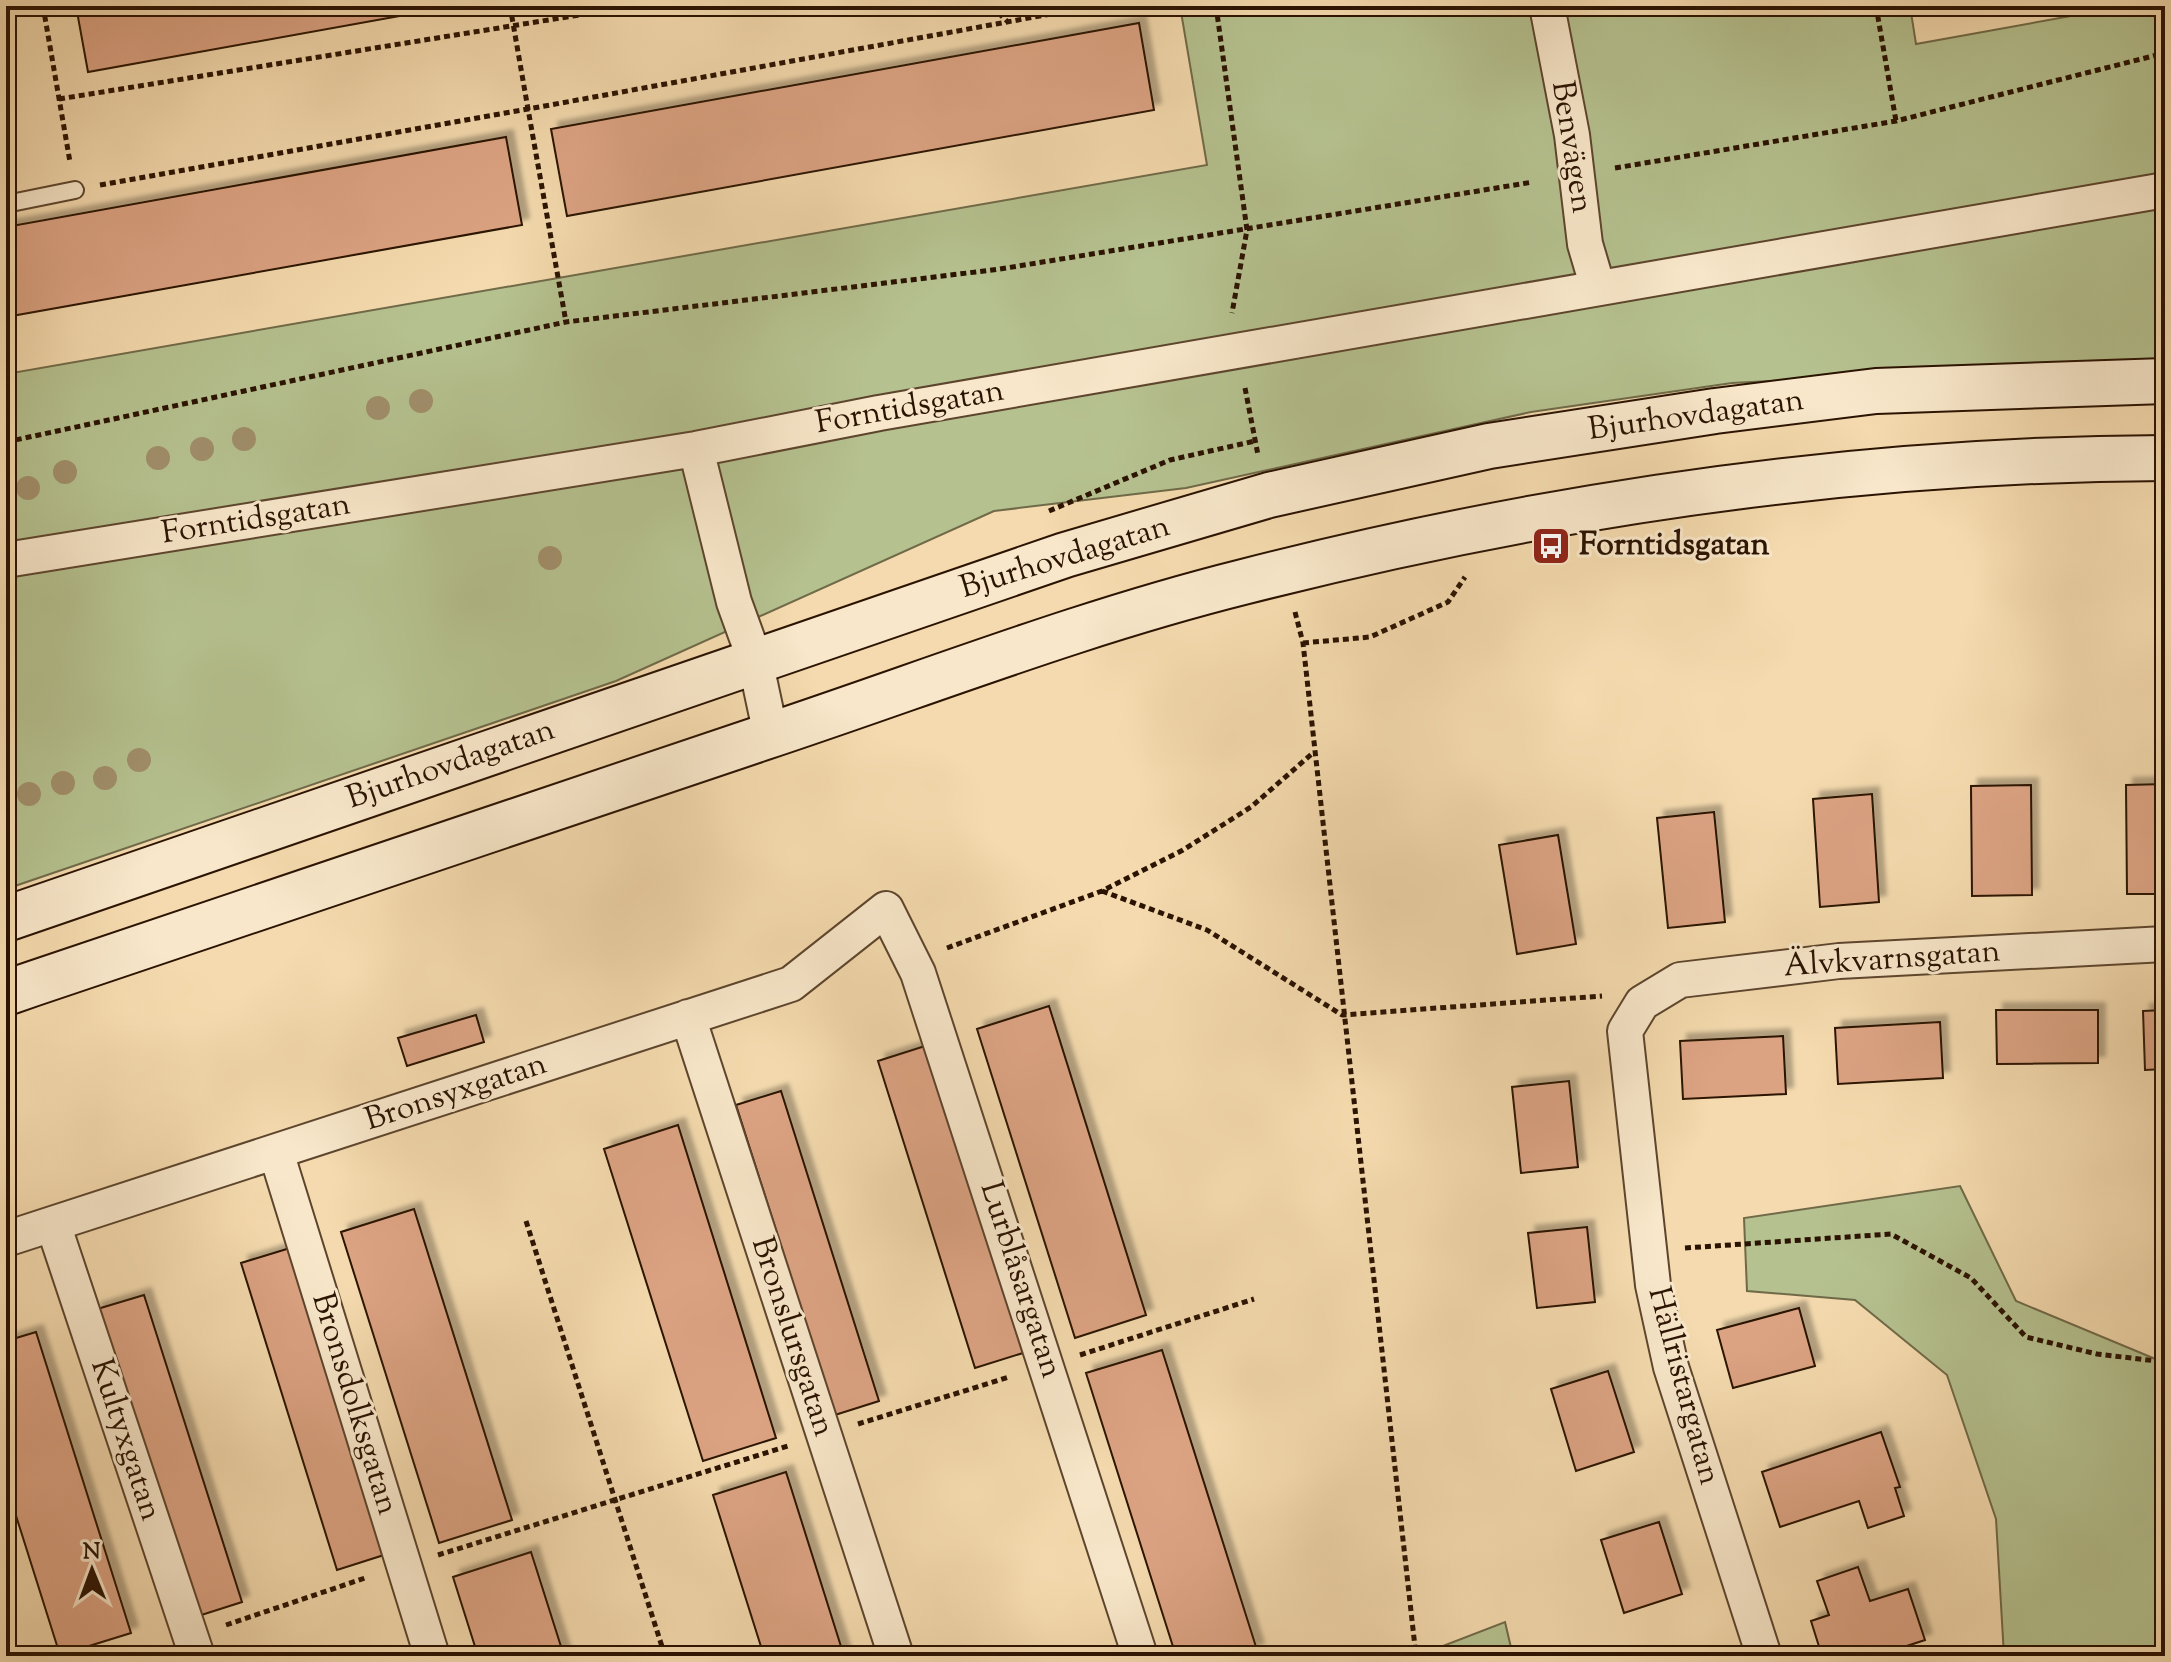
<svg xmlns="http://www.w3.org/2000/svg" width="2171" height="1662" viewBox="0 0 2171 1662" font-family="'Sorts Mill Goudy',serif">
<defs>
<filter id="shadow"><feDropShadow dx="7" dy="-7" stdDeviation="2" flood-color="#0004"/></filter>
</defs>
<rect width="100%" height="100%" fill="#f4daae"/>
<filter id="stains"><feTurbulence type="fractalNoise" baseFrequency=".0025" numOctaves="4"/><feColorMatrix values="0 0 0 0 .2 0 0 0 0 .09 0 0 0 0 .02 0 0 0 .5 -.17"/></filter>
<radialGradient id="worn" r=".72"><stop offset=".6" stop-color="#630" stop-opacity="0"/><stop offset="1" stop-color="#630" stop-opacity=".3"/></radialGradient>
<path fill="#b5c18f" stroke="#706a48" stroke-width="2" d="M 1180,6 L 1910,6 L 1916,44 L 2126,6 L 2165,6 L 2165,361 L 1732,383 L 1531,412 L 1186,488 L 994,511 L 616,681 L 6,889 L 6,374 L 1207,165 Z
M 1960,1186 L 2016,1301 L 2165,1363 L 2165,1656 L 2004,1656 L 1996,1519 L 1947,1375 L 1855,1300 L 1747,1291 L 1744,1218 Z
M 1505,1622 L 1513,1656 L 1417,1656 Z"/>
<path fill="#dca383" stroke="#2b1302" stroke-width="2" filter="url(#shadow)" d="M 76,6 L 455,6 L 88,72 Z
M 1139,23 L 1154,110 L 567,216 L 551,129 Z
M 506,137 L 522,225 L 6,317 L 6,227 Z
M 2165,784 L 2165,894 L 2127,894 L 2126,785 Z
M 2031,785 L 2032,895 L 1972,896 L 1971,786 Z
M 1872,794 L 1879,902 L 1820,907 L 1813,799 Z
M 1714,812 L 1725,922 L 1668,928 L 1657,818 Z
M 1558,835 L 1576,944 L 1517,954 L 1499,845 Z
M 1049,1006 L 1146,1315 L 1075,1338 L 977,1029 Z
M 1996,1010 L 2098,1010 L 2098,1063 L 1997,1064 Z
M 2165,1010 L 2165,1069 L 2145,1070 L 2143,1011 Z
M 476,1015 L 484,1042 L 407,1066 L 398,1038 Z
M 1940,1022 L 1943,1078 L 1838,1084 L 1835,1028 Z
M 1783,1036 L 1786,1094 L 1683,1099 L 1680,1041 Z
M 925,1046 L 1023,1353 L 975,1368 L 878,1061 Z
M 1569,1081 L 1578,1167 L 1521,1173 L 1512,1087 Z
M 781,1091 L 879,1401 L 835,1415 L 736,1105 Z
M 678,1125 L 776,1438 L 703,1461 L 604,1149 Z
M 414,1209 L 512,1520 L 439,1543 L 341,1232 Z
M 1587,1227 L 1595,1302 L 1537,1308 L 1528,1233 Z
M 290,1248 L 387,1554 L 337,1570 L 241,1263 Z
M 144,1295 L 242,1602 L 192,1618 L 94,1310 Z
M 1799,1308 L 1815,1366 L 1733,1388 L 1717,1330 Z
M 36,1332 L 131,1633 L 60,1655 L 6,1484 L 6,1341 Z
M 1162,1350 L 1257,1650 L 1238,1656 L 1176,1656 L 1086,1373 Z
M 1608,1371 L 1634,1452 L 1576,1471 L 1551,1389 Z
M 1881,1432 L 1900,1487 L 1895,1488 L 1904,1516 L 1868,1528 L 1859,1501 L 1780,1527 L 1762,1472 Z
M 786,1472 L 844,1656 L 764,1656 L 713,1495 Z
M 1659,1522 L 1682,1594 L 1624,1613 L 1601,1540 Z
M 531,1552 L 564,1656 L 478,1656 L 453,1577 Z
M 1858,1567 L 1870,1601 L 1908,1589 L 1925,1640 L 1876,1656 L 1822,1656 L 1811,1621 L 1829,1615 L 1817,1581 Z"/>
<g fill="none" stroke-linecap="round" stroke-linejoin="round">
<defs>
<path id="lane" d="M 6,204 L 75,190"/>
<path id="street" d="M 1547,6 L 1572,135 L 1585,244 L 1598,288
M 696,449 L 734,602 L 755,660 L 771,735
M 6,560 L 696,449 L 879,413 L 2165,190
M 688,1017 L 896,1656
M 276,1152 L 432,1656
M 53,1224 L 197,1656
M 6,1239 L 791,984 L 886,909 L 918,973 L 1140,1656
M 1764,1656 L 1671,1367 L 1653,1285 L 1625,1031 L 1642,1003 L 1680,980 L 1839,961 L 2165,944"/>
<path id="secondary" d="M 6,919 L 1065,555 L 1269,495 L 1489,446 L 1715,411 L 1876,391 L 2165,381
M 6,993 C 257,906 509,822 762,738 C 922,685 1079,623 1243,582 C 1544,505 1854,459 2165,458"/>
</defs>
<use href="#lane" stroke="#5d452d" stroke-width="20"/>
<use href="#street" stroke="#5d452d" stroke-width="38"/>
<use href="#secondary" stroke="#2b1302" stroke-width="48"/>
<path stroke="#2b1302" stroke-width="5" stroke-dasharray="6 4" stroke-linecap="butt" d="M 43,6 L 70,162
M 510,6 L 528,109 L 1095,6
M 991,6 L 1008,22
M 1216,6 L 1247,230 L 1232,313
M 1876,6 L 1896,121
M 59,99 L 635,6
M 1615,168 L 1896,121 L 2165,53
M 100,185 L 528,109 L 566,322
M 1245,388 L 1258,455
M 6,442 L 566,322 L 1000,269 L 1533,182
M 1049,511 L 1170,460 L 1255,441
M 1295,612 L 1303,643 L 1416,1656
M 1303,643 L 1370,637 L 1448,602 L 1465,577
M 1102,891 L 1207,930 L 1342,1015 L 1602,996
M 947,948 L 1102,891 L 1183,850 L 1251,807 L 1314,752
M 526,1221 L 665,1656
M 1685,1248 L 1891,1234 L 1971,1278 L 2026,1337 L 2097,1354 L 2165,1362
M 1080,1355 L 1254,1299
M 858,1424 L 1009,1377
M 438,1555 L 788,1446
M 226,1625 L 368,1577
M 134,1656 L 155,1649"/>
<use href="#lane" stroke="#f8e7ca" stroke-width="16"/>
<use href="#street" stroke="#f8e7ca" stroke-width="34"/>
<use href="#secondary" stroke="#f8e7ca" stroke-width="44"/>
</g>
<g fill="#a08e6a">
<circle cx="421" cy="401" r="12"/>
<circle cx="378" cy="408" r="12"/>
<circle cx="244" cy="439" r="12"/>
<circle cx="202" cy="449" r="12"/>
<circle cx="158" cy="458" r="12"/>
<circle cx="65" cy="472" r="12"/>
<circle cx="28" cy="488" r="12"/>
<circle cx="550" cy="558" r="12"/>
<circle cx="139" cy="760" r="12"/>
<circle cx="105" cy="778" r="12"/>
<circle cx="63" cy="783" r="12"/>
<circle cx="29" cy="794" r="12"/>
</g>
<defs>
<symbol id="bus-square" viewBox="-11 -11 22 22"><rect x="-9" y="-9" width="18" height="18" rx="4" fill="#8f2418" stroke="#f8e7ca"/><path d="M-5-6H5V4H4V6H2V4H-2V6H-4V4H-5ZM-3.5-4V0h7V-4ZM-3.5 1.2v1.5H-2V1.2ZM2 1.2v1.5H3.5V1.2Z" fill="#fff"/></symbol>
</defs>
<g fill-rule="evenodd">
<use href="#bus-square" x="1529" y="524" width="44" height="44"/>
</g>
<g text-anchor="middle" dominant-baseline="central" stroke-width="6" stroke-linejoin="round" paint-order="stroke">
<g font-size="32" fill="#2b1302" stroke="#f8e7ca">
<text transform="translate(1571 147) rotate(81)">Benvägen</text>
<text transform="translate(910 408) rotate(-10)">Forntidsgatan</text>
<text transform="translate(1696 416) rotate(-8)">Bjurhovdagatan</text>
<text transform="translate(256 520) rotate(-9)">Forntidsgatan</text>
<text transform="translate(1065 558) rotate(-17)">Bjurhovdagatan</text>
<text transform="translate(451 765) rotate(-19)">Bjurhovdagatan</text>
<text transform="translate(1892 960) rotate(-4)">Älvkvarnsgatan</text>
<text transform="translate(456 1093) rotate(-18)">Bronsyxgatan</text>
<text transform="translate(1020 1280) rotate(72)">Lurblåsargatan</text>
<text transform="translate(792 1337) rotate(72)">Bronslursgatan</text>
<text transform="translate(1683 1386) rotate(75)">Hällristargatan</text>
<text transform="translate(354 1404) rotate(73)">Bronsdolksgatan</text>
<text transform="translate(125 1440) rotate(72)">Kultyxgatan</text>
</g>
<g font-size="32" font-weight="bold" fill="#2b1302" stroke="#f8e7ca" text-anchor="start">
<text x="1579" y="546">Forntidsgatan</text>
</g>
</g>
<rect width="2171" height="1662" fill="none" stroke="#f4daae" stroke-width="32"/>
<rect x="8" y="8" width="2155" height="1646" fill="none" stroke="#2b1302" stroke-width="4"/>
<rect x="16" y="16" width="2139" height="1630" fill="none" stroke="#2b1302" stroke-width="2"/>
<g transform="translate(92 1570) rotate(359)" stroke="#f8e7ca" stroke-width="6" paint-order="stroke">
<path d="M0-6L14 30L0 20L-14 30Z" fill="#2b1302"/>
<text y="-12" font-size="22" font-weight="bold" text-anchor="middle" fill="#2b1302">N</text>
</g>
<rect width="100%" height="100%" filter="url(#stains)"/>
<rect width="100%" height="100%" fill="url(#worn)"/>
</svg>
